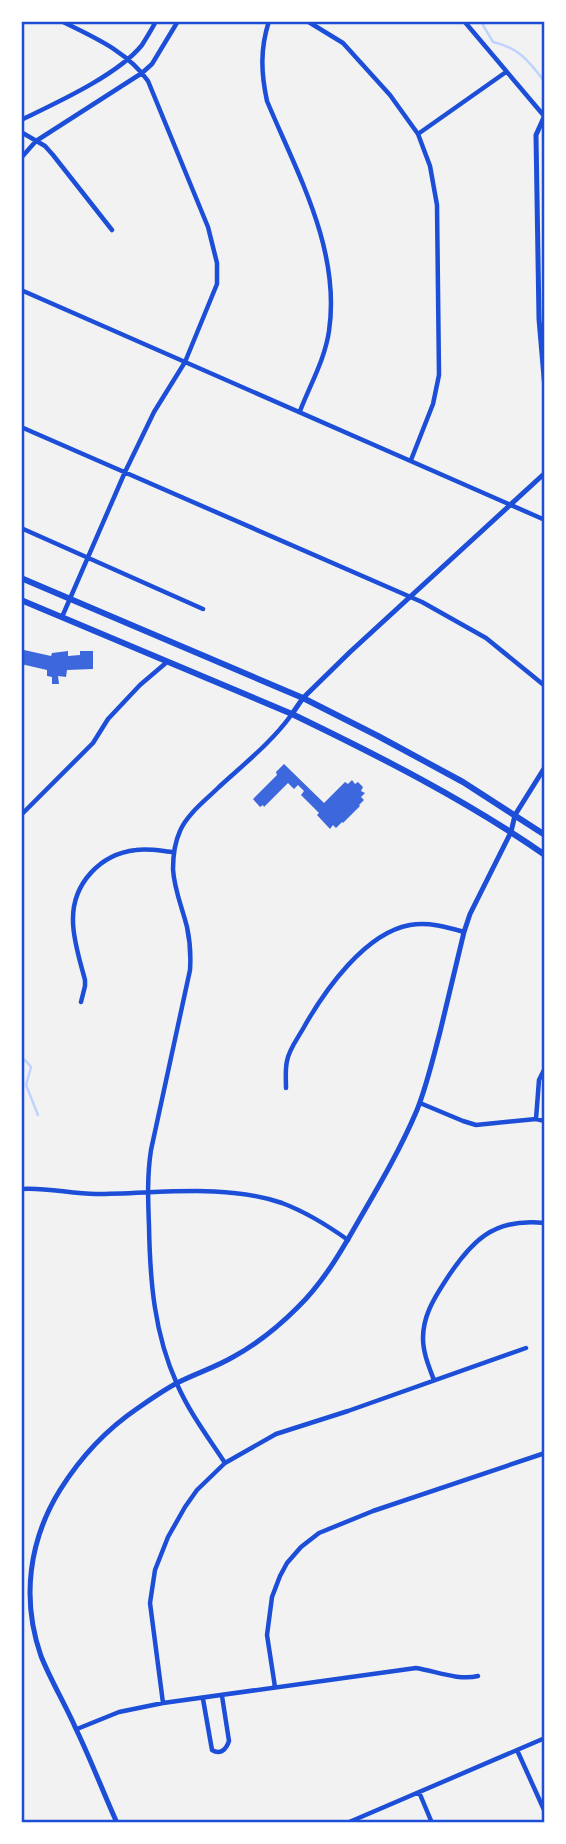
<svg xmlns="http://www.w3.org/2000/svg" width="566" height="1844" viewBox="0 0 566 1844" font-family="'Work Sans',sans-serif">
<rect width="100%" height="100%" fill="#f2f2f2"/>
<g fill="none" stroke-linecap="round" stroke-linejoin="round">
<path stroke="#bfd3fe" stroke-width="2.5" d="M 482,21 L 483,25 L 493,42 C 520,48 529,62 545,82
M 21,1061 L 25,1060 L 31,1067 L 26,1085 L 38,1115"/>
</g>
<path fill="#3d67dc" d="M 24,650 L 51,656 L 52,653 L 68,651 L 68,656 L 80,655 L 80,651 L 93,651 L 93,669 L 67,670 L 66,677 L 58,676 L 59,684 L 52,684 L 52,677 L 47,676 L 47,670 L 21,664 Z
M 284,764 L 324,803 L 345,782 L 348,784 L 352,780 L 355,784 L 358,782 L 363,787 L 361,791 L 365,793 L 361,797 L 364,800 L 359,805 L 360,806 L 343,823 L 342,822 L 336,828 L 333,825 L 330,829 L 317,815 L 319,813 L 301,795 L 304,791 L 298,785 L 294,789 L 288,783 L 264,807 L 263,805 L 260,807 L 253,799 L 277,775 L 276,772 Z"/>
<g fill="none" stroke-linecap="round" stroke-linejoin="round">
<path stroke="#1d4ed8" stroke-width="4.5" d="M 61,21 C 93,37 127,51 148,81 L 208,227 L 217,263 L 217,284 L 185,362 L 154,412 L 125,472 L 62,617
M 269,21 C 260,49 261,73 267,101 C 297,173 341,250 329,331 C 325,359 310,385 300,411
M 307,21 L 343,43 L 390,95 L 418,134 L 430,166 L 437,205 L 439,375 L 433,404 L 411,460
M 464,21 L 545,117
M 21,120 C 56,103 118,75 142,45 C 147,37 152,29 156,21
M 21,132 L 45,146 L 53,155 L 112,230
M 418,134 L 506,72
M 21,158 L 36,141 L 142,73 L 152,64 L 178,21
M 21,290 L 545,520
M 21,427 L 422,602 L 486,638 L 545,686
M 21,528 L 203,609
M 21,815 L 93,743 L 108,719 L 140,685 L 167,662
M 81,1002 L 85,986 L 85,980 C 80,961 73,940 73,921 C 72,884 100,854 136,850 C 148,848 162,851 174,852
M 286,1088 C 286,1079 285,1070 287,1061 C 289,1049 298,1038 304,1027 C 325,990 365,933 410,925 C 429,922 447,927 464,932
M 420,1103 L 463,1121 L 476,1125 L 536,1119 L 545,1121
M 536,1119 L 539,1080 L 545,1068
M 21,1189 C 46,1187 71,1194 96,1194 C 157,1194 223,1183 282,1203 C 306,1212 327,1225 348,1240
M 434,1380 C 429,1367 423,1353 423,1338 C 423,1317 433,1300 444,1283 C 470,1242 493,1217 545,1223
M 225,1463 C 208,1437 189,1412 177,1384 C 154,1333 150,1281 149,1226 C 148,1200 147,1176 151,1150 L 190,970 C 191,955 190,941 187,927 C 182,907 174,889 173,869 C 173,857 175,842 180,831 C 187,814 206,800 219,787 C 244,764 272,742 292,714
M 275,1687 L 267,1635 L 272,1597 L 280,1576 L 287,1563 L 301,1547 L 319,1533 L 373,1511 L 545,1453
M 203,1699 L 212,1750 C 220,1755 226,1750 229,1741 L 222,1696
M 163,1703 L 150,1603 L 155,1570 L 168,1537 L 185,1507 L 197,1490 L 225,1463 L 276,1434 L 348,1411 L 526,1348
M 77,1729 L 119,1712 L 163,1703 L 416,1668 C 435,1671 459,1681 478,1676
M 517,1750 L 545,1812
M 419,1792 L 432,1823
M 347,1823 L 545,1738"/>
<path stroke="#1d4ed8" stroke-width="5" d="M 545,115 L 536,135 L 539,319 L 545,389
M 292,714 L 303,698 L 350,652 L 545,473
M 117,1823 C 103,1792 91,1760 76,1729 C 65,1704 51,1681 41,1656 C 21,1599 29,1540 60,1490 C 80,1458 107,1429 138,1408 C 151,1399 165,1389 179,1382 C 197,1373 216,1367 233,1357 C 257,1344 278,1327 297,1308 C 323,1283 342,1250 359,1220 C 380,1184 401,1148 417,1110 C 427,1085 433,1058 440,1032 C 448,998 456,965 464,932 L 470,914 L 511,832 L 515,815 L 545,767"/>
<path stroke="#1d4ed8" stroke-width="6" d="M 21,578 L 303,698 L 378,736 L 463,782 L 545,835
M 21,600 L 292,714 C 379,756 466,800 545,855"/>
</g>
<rect width="566" height="1844" fill="none" stroke="#ffffff" stroke-width="46"/>
<rect x="23" y="23" width="520" height="1798" fill="none" stroke="#1d4ed8" stroke-width="2.5"/>
</svg>
